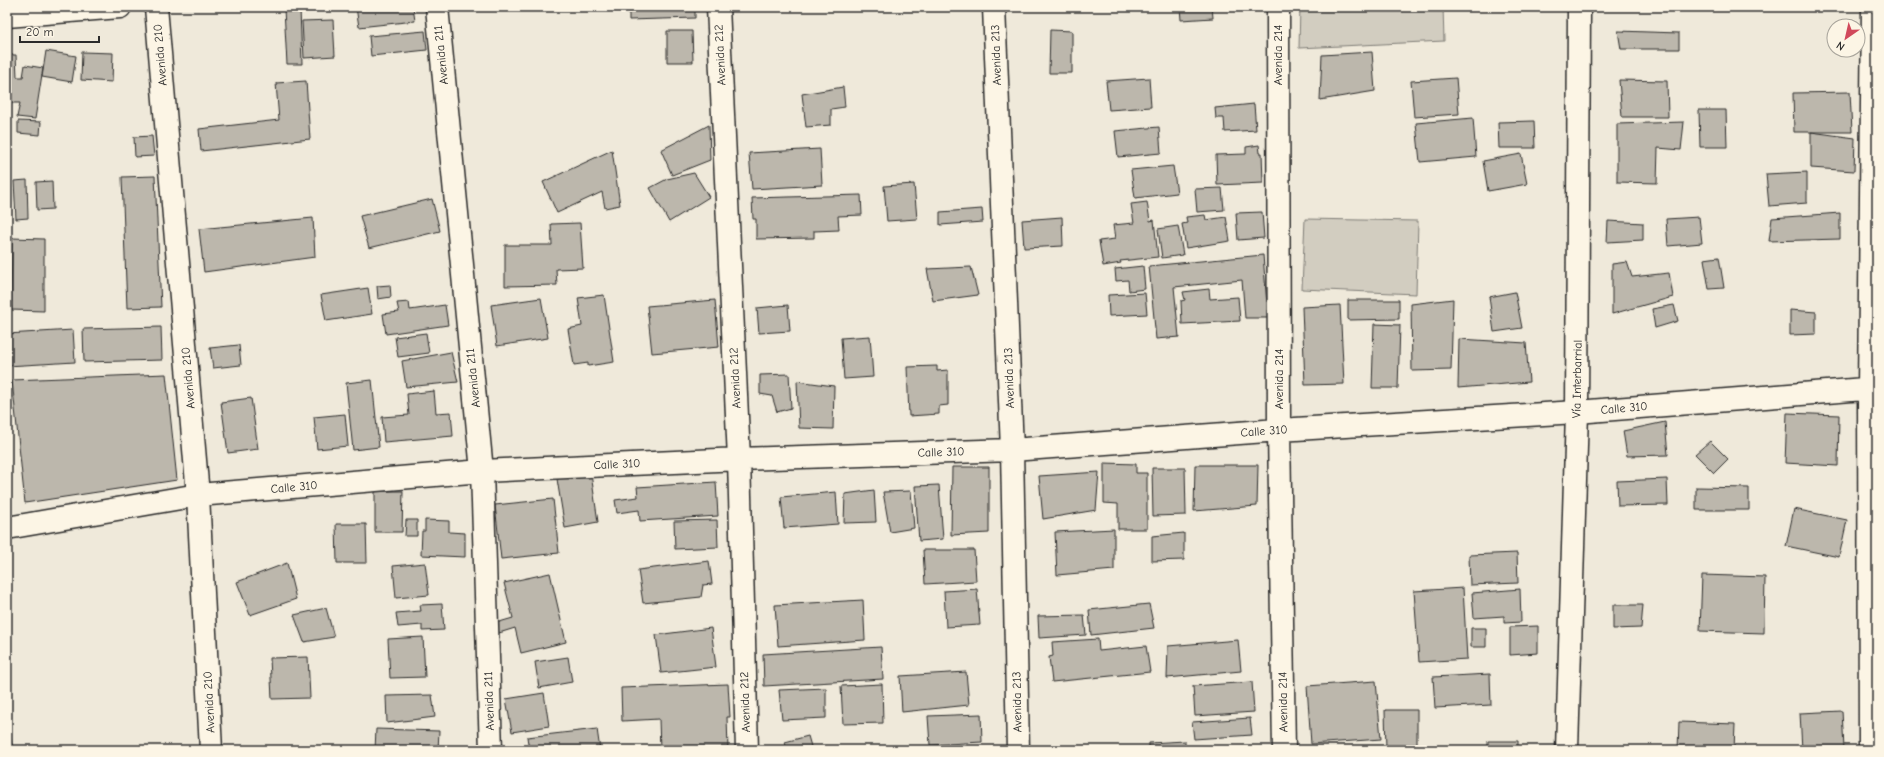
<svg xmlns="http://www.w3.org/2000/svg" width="1884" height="757" viewBox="0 0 1884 757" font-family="'Comic Neue',sans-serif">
<rect width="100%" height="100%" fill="#efe9da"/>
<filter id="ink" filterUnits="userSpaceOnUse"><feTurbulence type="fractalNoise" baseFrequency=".025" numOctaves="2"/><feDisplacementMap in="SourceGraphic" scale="8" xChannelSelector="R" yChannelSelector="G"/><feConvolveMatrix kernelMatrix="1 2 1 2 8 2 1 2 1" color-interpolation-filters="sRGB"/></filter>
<g filter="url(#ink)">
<path fill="#d2cdc0" stroke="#7e7c76" d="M 1300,7 L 1443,7 L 1444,41 L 1299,48 Z
M 1305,219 L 1418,221 L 1416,294 L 1302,289 Z"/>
<path fill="#bcb7ac" stroke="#2b2b2b" d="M 356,7 L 413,7 L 415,21 L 359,27 Z
M 629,7 L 695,7 L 695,18 L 629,20 Z
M 1180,7 L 1212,7 L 1213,18 L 1181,20 Z
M 284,9 L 300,9 L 302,64 L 287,64 Z
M 333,20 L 335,56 L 304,58 L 302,21 Z
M 1050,30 L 1072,31 L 1072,73 L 1049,73 Z
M 425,31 L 427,50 L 371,56 L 369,36 Z
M 667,31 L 692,31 L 693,62 L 667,62 Z
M 1618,31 L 1679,33 L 1679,49 L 1621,49 Z
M 46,51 L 76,56 L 72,82 L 42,77 Z
M 82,52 L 113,53 L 112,82 L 81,80 Z
M 1372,52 L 1375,91 L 1320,100 L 1322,55 Z
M 7,55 L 16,55 L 17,77 L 23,77 L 25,65 L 43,68 L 35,119 L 17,117 L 20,103 L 7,103 Z
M 1149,78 L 1151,107 L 1109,110 L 1106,81 Z
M 1456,78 L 1459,114 L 1414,117 L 1411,81 Z
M 1619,80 L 1667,81 L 1668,117 L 1622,117 Z
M 306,81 L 310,139 L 201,151 L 199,129 L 279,120 L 276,83 Z
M 843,87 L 845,107 L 831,109 L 831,125 L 806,127 L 802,94 Z
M 1850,92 L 1852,132 L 1794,132 L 1793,93 Z
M 1254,104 L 1256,130 L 1225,132 L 1224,118 L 1216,118 L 1215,108 Z
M 1699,110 L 1726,110 L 1727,147 L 1700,147 Z
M 1473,118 L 1476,157 L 1420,162 L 1416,123 Z
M 18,121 L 41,122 L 40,135 L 18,133 Z
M 1534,121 L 1535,148 L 1499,148 L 1498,122 Z
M 1684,122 L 1681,150 L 1658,148 L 1657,183 L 1617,182 L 1617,124 Z
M 709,125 L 710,160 L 672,175 L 661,150 Z
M 1159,127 L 1161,153 L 1118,157 L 1115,131 Z
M 1811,132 L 1855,138 L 1854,171 L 1811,168 Z
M 152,136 L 154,156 L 135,157 L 134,137 Z
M 1259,145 L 1260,153 L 1262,153 L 1263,183 L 1217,185 L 1216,155 L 1246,154 L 1246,147 Z
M 820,149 L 822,185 L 752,189 L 749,153 Z
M 612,150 L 620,205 L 605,208 L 602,192 L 557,213 L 543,182 Z
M 1521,154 L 1527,184 L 1488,191 L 1483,161 Z
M 1173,166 L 1177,193 L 1135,198 L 1131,170 Z
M 1807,172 L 1807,203 L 1769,206 L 1766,174 Z
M 694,173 L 709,197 L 669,222 L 650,188 L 667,179 Z
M 155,176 L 161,307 L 127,308 L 122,177 Z
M 27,180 L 28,218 L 16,219 L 14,181 Z
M 52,181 L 53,209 L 37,210 L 36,182 Z
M 914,184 L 917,219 L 887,221 L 884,186 Z
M 1222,188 L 1224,210 L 1197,212 L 1195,189 Z
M 861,195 L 862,215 L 838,216 L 839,230 L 814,231 L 814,238 L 756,239 L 756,219 L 753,219 L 752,198 Z
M 432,199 L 440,231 L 369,248 L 360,216 Z
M 1147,202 L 1150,221 L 1154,220 L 1158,257 L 1120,261 L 1121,263 L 1103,266 L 1099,241 L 1115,239 L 1113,225 L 1134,223 L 1131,204 Z
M 982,209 L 983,222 L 940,225 L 940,212 Z
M 1262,212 L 1264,238 L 1238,240 L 1236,213 Z
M 1840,213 L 1840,239 L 1769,241 L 1772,218 Z
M 1205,215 L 1206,220 L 1226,217 L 1230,241 L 1186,248 L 1182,224 L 1187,223 L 1186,217 Z
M 1062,217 L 1063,246 L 1024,248 L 1022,220 Z
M 1699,217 L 1702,243 L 1668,246 L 1666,219 Z
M 313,218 L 315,257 L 204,272 L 199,229 Z
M 1608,221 L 1643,223 L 1643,240 L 1607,242 Z
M 580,223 L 583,268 L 556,269 L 557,285 L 505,286 L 505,245 L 552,245 L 551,224 Z
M 1178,226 L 1183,255 L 1162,258 L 1158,229 Z
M 12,238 L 44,239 L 44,311 L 11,310 Z
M 1263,255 L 1268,318 L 1245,318 L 1242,280 L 1174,287 L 1179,337 L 1156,339 L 1149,266 Z
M 1719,257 L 1724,288 L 1709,289 L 1704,259 Z
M 1627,262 L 1632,277 L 1669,273 L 1673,297 L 1612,314 L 1612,264 Z
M 1143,266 L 1145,289 L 1129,291 L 1128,280 L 1116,281 L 1115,269 Z
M 971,267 L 978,295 L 933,301 L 927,269 Z
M 390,285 L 391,297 L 378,299 L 377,286 Z
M 368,288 L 372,314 L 326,321 L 321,295 Z
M 1209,289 L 1210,299 L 1238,297 L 1240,321 L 1182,324 L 1181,301 L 1185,300 L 1183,292 Z
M 1515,292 L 1522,328 L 1494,332 L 1489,297 Z
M 1145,293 L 1147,314 L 1109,316 L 1108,295 Z
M 604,295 L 614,362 L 588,366 L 588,363 L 574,365 L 568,329 L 582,326 L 578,298 Z
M 541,298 L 548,338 L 497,346 L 491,305 Z
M 1453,299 L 1451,370 L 1412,371 L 1411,304 Z
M 715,300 L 719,347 L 652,353 L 647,306 Z
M 1348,300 L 1399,300 L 1399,319 L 1348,320 Z
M 409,302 L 410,310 L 445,305 L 448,325 L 386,334 L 383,314 L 399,312 L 397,303 Z
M 788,305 L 790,331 L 759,333 L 757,308 Z
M 1340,305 L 1344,384 L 1305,385 L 1302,307 Z
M 1674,305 L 1678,321 L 1655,328 L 1652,309 Z
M 1790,310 L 1816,312 L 1816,334 L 1790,335 Z
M 1374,324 L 1400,325 L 1398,388 L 1372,388 Z
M 161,327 L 162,360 L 84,362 L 83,329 Z
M 73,330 L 75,362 L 7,366 L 7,334 Z
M 426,333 L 429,353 L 398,357 L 395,337 Z
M 870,336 L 873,377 L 844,379 L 841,338 Z
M 1459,339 L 1526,343 L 1529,382 L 1458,388 Z
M 239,345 L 241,365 L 213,368 L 210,348 Z
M 451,352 L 458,382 L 406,387 L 402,361 Z
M 937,366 L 937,371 L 948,370 L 948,405 L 939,406 L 939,414 L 909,416 L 907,367 Z
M 166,374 L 177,480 L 25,503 L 12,380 Z
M 789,374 L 791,408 L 777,412 L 772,396 L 760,394 L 760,375 Z
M 372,380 L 379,447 L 353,450 L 346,383 Z
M 797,381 L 834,386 L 833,429 L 799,428 Z
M 434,391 L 436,413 L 451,412 L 453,436 L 384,442 L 382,417 L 409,415 L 407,394 Z
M 251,398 L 258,449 L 228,453 L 221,402 Z
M 1787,413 L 1839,415 L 1838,466 L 1785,463 Z
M 345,414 L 348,446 L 317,449 L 314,417 Z
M 1665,422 L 1668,455 L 1627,456 L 1623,431 Z
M 1710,441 L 1728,459 L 1714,473 L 1695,454 Z
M 1104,463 L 1136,464 L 1136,473 L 1147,473 L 1147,529 L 1118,529 L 1118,504 L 1104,503 Z
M 1195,465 L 1258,465 L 1257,506 L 1194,511 Z
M 952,467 L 989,467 L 989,533 L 951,535 Z
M 1152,468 L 1185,468 L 1186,515 L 1153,516 Z
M 1099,472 L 1096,510 L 1043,519 L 1039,476 Z
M 591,474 L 598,522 L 565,528 L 557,479 Z
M 1667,479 L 1668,505 L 1618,506 L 1617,481 Z
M 716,482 L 718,516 L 640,521 L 639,510 L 617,513 L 615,500 L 638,497 L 637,487 Z
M 939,485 L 943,539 L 919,541 L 915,486 Z
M 1696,487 L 1749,488 L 1749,510 L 1696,510 Z
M 874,490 L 876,522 L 844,523 L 845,494 Z
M 375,491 L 403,491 L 402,532 L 375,532 Z
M 911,491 L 914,528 L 890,532 L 883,492 Z
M 836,492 L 838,524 L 784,528 L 781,497 Z
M 553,499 L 559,553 L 501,559 L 495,505 Z
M 1794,509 L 1847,520 L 1839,557 L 1786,546 Z
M 406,520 L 417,520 L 417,536 L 405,536 Z
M 425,520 L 449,521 L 449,532 L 465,533 L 465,557 L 421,555 L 422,531 L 425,531 Z
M 717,520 L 718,547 L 675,549 L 674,521 Z
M 336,524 L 366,524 L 367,563 L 337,563 Z
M 1114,529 L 1114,570 L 1057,575 L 1055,532 Z
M 1184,533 L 1184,560 L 1152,561 L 1152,536 Z
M 923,550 L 974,550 L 976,581 L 925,584 Z
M 1517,553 L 1518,583 L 1470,585 L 1469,555 Z
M 709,561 L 712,584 L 703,585 L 701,597 L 643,603 L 638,570 Z
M 287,563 L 296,599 L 250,615 L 237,582 Z
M 425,563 L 429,595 L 396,598 L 393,566 Z
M 550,573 L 566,642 L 521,653 L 515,628 L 499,633 L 496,623 L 513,618 L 504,583 Z
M 1702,575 L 1765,577 L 1764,633 L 1700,631 Z
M 1463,588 L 1467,659 L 1419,662 L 1414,591 Z
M 977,589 L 980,625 L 946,627 L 944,591 Z
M 1520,589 L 1521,622 L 1504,623 L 1504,616 L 1474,618 L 1472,593 Z
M 863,600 L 865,640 L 778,646 L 775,605 Z
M 442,604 L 444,630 L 422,631 L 422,625 L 398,627 L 396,613 L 421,611 L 420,605 Z
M 1149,604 L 1154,628 L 1091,635 L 1089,610 Z
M 1613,605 L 1643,605 L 1641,628 L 1613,629 Z
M 326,608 L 334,637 L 304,642 L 294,615 Z
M 1084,615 L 1086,635 L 1039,638 L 1038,616 Z
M 1538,626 L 1538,653 L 1510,655 L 1510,627 Z
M 711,628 L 716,667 L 661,673 L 656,635 Z
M 1471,628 L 1486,628 L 1486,647 L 1471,647 Z
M 423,637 L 425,677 L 390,678 L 388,639 Z
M 1098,639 L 1099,651 L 1146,646 L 1150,672 L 1052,682 L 1049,657 L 1053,656 L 1052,642 Z
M 1238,640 L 1241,671 L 1167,678 L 1168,646 Z
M 881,647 L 883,679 L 764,686 L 763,654 Z
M 308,657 L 310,698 L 272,699 L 270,658 Z
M 568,657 L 572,682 L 539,688 L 535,662 Z
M 966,672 L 969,705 L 902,712 L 900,676 Z
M 1490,674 L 1491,705 L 1435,708 L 1433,677 Z
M 1376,681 L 1381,739 L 1311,744 L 1307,686 Z
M 1252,682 L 1254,712 L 1195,716 L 1193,686 Z
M 728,684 L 730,717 L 727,717 L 728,750 L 660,750 L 659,719 L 622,721 L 621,688 Z
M 882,684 L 883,723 L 843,724 L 841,686 Z
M 826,688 L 826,718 L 782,720 L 779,690 Z
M 544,693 L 549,726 L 512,732 L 506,699 Z
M 432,695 L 435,717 L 387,723 L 386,696 Z
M 1385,710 L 1417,710 L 1417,750 L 1386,750 Z
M 1842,711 L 1844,749 L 1802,750 L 1800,713 Z
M 981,714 L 982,742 L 930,745 L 928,716 Z
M 1250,718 L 1252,735 L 1194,739 L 1192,722 Z
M 1679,722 L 1735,724 L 1734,750 L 1678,750 Z
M 7,723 L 12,745 L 7,746 Z
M 376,729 L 439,731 L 438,750 L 375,750 Z
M 597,729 L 600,750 L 529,750 L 527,737 Z
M 808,736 L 812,750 L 787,750 L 785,742 Z
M 1185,741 L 1185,750 L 1149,750 L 1149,743 Z
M 1488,741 L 1518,741 L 1518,750 L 1488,750 Z"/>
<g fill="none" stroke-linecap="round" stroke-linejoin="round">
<defs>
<path id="minor" d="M 156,7 L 198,495 L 211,750
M 437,7 L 482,471 L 491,750
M 718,7 L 739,459 L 747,750
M 994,7 L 1012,450 L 1018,750
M 1278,7 L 1279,430 L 1284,750
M 7,528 L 198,495 L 482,471 L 739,459 L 1012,450 L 1279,430 L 1577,412 L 1877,388
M 1870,750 L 1869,389 L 1873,7"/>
<path id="tertiary" d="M 7,16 L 120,7"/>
<path id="primary" d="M 1567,750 L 1577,412 L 1579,7"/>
</defs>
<use href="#minor" stroke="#2b2b2b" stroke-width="25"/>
<use href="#tertiary" stroke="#2b2b2b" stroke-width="25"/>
<use href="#primary" stroke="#2b2b2b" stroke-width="25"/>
<use href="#minor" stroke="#fcf5e5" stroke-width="22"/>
<use href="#tertiary" stroke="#fcf5e5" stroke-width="22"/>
<use href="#primary" stroke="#fcf5e5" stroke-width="22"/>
</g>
</g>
<g text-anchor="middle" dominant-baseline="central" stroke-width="3" stroke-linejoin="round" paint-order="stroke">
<g font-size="12" fill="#2b2b2b" stroke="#fcf5e5">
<text transform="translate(160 55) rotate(-95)">Avenida 210</text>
<text transform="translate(441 55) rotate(-96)">Avenida 211</text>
<text transform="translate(720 55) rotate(-93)">Avenida 212</text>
<text transform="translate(996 55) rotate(-92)">Avenida 213</text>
<text transform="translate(1278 55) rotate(-90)">Avenida 214</text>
<text transform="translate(188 378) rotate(-95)">Avenida 210</text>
<text transform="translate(473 378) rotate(-96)">Avenida 211</text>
<text transform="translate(735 378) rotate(-93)">Avenida 212</text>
<text transform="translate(1009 378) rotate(-92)">Avenida 213</text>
<text transform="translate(1279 379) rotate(-90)">Avenida 214</text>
<text transform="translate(1577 379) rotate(-89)">Vía Interbarrial</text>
<text transform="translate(1624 408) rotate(-5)">Calle 310</text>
<text transform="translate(1264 431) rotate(-4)">Calle 310</text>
<text transform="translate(941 452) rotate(-2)">Calle 310</text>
<text transform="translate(617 464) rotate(-3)">Calle 310</text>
<text transform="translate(294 487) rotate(-5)">Calle 310</text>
<text transform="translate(489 701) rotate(-92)">Avenida 211</text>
<text transform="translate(209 702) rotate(-93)">Avenida 210</text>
<text transform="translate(745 702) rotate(-92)">Avenida 212</text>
<text transform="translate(1017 702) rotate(-91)">Avenida 213</text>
<text transform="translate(1283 702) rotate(-91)">Avenida 214</text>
</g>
</g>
<rect width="1884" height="757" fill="none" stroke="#fcf5e5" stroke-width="24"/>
<rect x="12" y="12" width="1860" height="733" fill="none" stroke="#2b2b2b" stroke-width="1.5" filter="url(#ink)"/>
<g transform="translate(1846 38) rotate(214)"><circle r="19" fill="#fcf5e5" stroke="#a8a49b"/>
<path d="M0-3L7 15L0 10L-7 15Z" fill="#d1495b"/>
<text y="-6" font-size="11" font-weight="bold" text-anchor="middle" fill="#2b2b2b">N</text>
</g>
<path d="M20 36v6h79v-6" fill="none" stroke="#2b2b2b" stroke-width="2"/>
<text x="26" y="36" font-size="12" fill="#2b2b2b" stroke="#fcf5e5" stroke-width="3" paint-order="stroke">20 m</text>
</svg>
